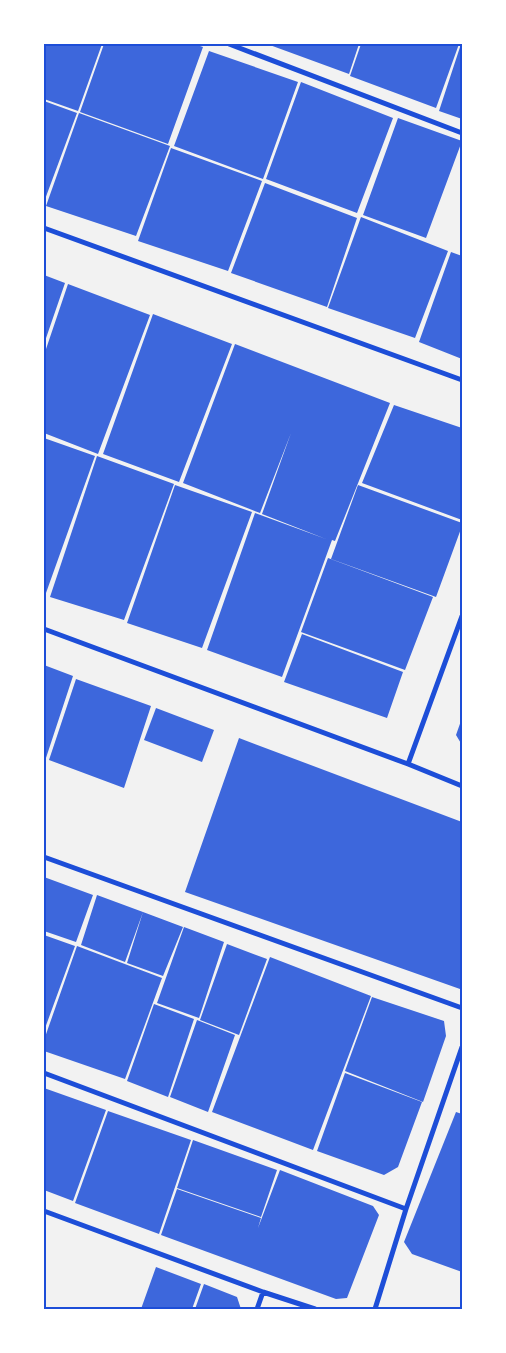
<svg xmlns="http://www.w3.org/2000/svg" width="506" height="1353" viewBox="0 0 506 1353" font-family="'Asap Condensed',sans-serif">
<rect width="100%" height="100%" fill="#f2f2f2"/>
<path fill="#3d67dc" d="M 44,44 L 102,44 L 78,111 L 44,99 Z
M 104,44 L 194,44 L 203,47 L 168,144 L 80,112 Z
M 267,44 L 359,44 L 349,74 Z
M 361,44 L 459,44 L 436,108 L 350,76 Z
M 461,44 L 462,44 L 462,119 L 439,111 Z
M 209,51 L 298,82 L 263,179 L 174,146 Z
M 301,82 L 393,118 L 357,213 L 266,179 Z
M 44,101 L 77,113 L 44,202 Z
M 79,113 L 170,146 L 136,236 L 46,206 Z
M 398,118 L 462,141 L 426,238 L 363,215 Z
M 171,148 L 262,181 L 228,271 L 138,241 Z
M 265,183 L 357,218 L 327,307 L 231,273 Z
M 361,217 L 448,251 L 415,338 L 328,308 Z
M 451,252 L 462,256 L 462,359 L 419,342 Z
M 44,275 L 65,283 L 44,344 Z
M 68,284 L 150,315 L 98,454 L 44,433 L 44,355 Z
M 153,314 L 232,344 L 179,482 L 103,454 Z
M 235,344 L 390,403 L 335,541 L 332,540 L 282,677 L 207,650 L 255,513 L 326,539 L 262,514 L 291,433 L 260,513 L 183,483 Z
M 394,405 L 462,428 L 462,520 L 362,483 Z
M 44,438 L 95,456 L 46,593 L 44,592 Z
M 97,456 L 174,484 L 124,620 L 50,597 Z
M 175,485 L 252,512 L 202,648 L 127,623 Z
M 358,485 L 462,523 L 462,526 L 436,597 L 331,559 Z
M 328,558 L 433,597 L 405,670 L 301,632 Z
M 302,634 L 403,672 L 387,718 L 284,682 Z
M 44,665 L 73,676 L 44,764 Z
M 76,679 L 151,706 L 124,788 L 49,760 Z
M 156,708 L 214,730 L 202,762 L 144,740 Z
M 462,718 L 462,745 L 456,735 Z
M 239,738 L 462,822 L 462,988 L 460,989 L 185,892 Z
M 44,877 L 93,895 L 76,942 L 44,931 Z
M 97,895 L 143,912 L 125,962 L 81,945 Z
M 143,912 L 183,927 L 163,976 L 127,963 Z
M 184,927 L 224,942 L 199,1018 L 157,1003 Z
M 44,935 L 75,946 L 44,1031 Z
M 227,944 L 267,959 L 239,1035 L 200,1020 Z
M 77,946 L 162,978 L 125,1079 L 44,1051 L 44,1040 Z
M 270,957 L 371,996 L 313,1150 L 212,1112 Z
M 372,997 L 444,1021 L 446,1036 L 423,1102 L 345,1071 Z
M 154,1004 L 194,1019 L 168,1097 L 127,1081 Z
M 197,1020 L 235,1035 L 208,1112 L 170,1097 Z
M 345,1073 L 422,1102 L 398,1167 L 384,1175 L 317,1151 Z
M 44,1088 L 106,1110 L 73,1201 L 44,1190 Z
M 108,1111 L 191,1140 L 159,1234 L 75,1203 Z
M 456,1112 L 462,1114 L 462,1272 L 412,1254 L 404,1242 Z
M 193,1140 L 277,1170 L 261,1217 L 177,1188 Z
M 280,1170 L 373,1206 L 379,1215 L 347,1298 L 336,1299 L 161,1235 L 177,1189 L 261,1218 L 258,1228 Z
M 156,1267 L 201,1284 L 192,1309 L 141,1309 Z
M 204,1284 L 237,1297 L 241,1309 L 195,1309 Z"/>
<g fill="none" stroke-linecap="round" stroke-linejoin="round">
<path stroke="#1d4ed8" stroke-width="5" d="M 229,44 L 462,133
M 44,228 L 462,380
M 44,629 L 408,764 L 462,786
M 408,764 L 462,616
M 44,857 L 462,1008
M 44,1073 L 406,1209
M 44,1211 L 263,1292 L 315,1309
M 257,1309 L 263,1292
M 375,1309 L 406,1209 L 462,1047"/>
</g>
<rect width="506" height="1353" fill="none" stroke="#ffffff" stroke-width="90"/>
<rect x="45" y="45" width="416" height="1263" fill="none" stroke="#1d4ed8" stroke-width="2"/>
</svg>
